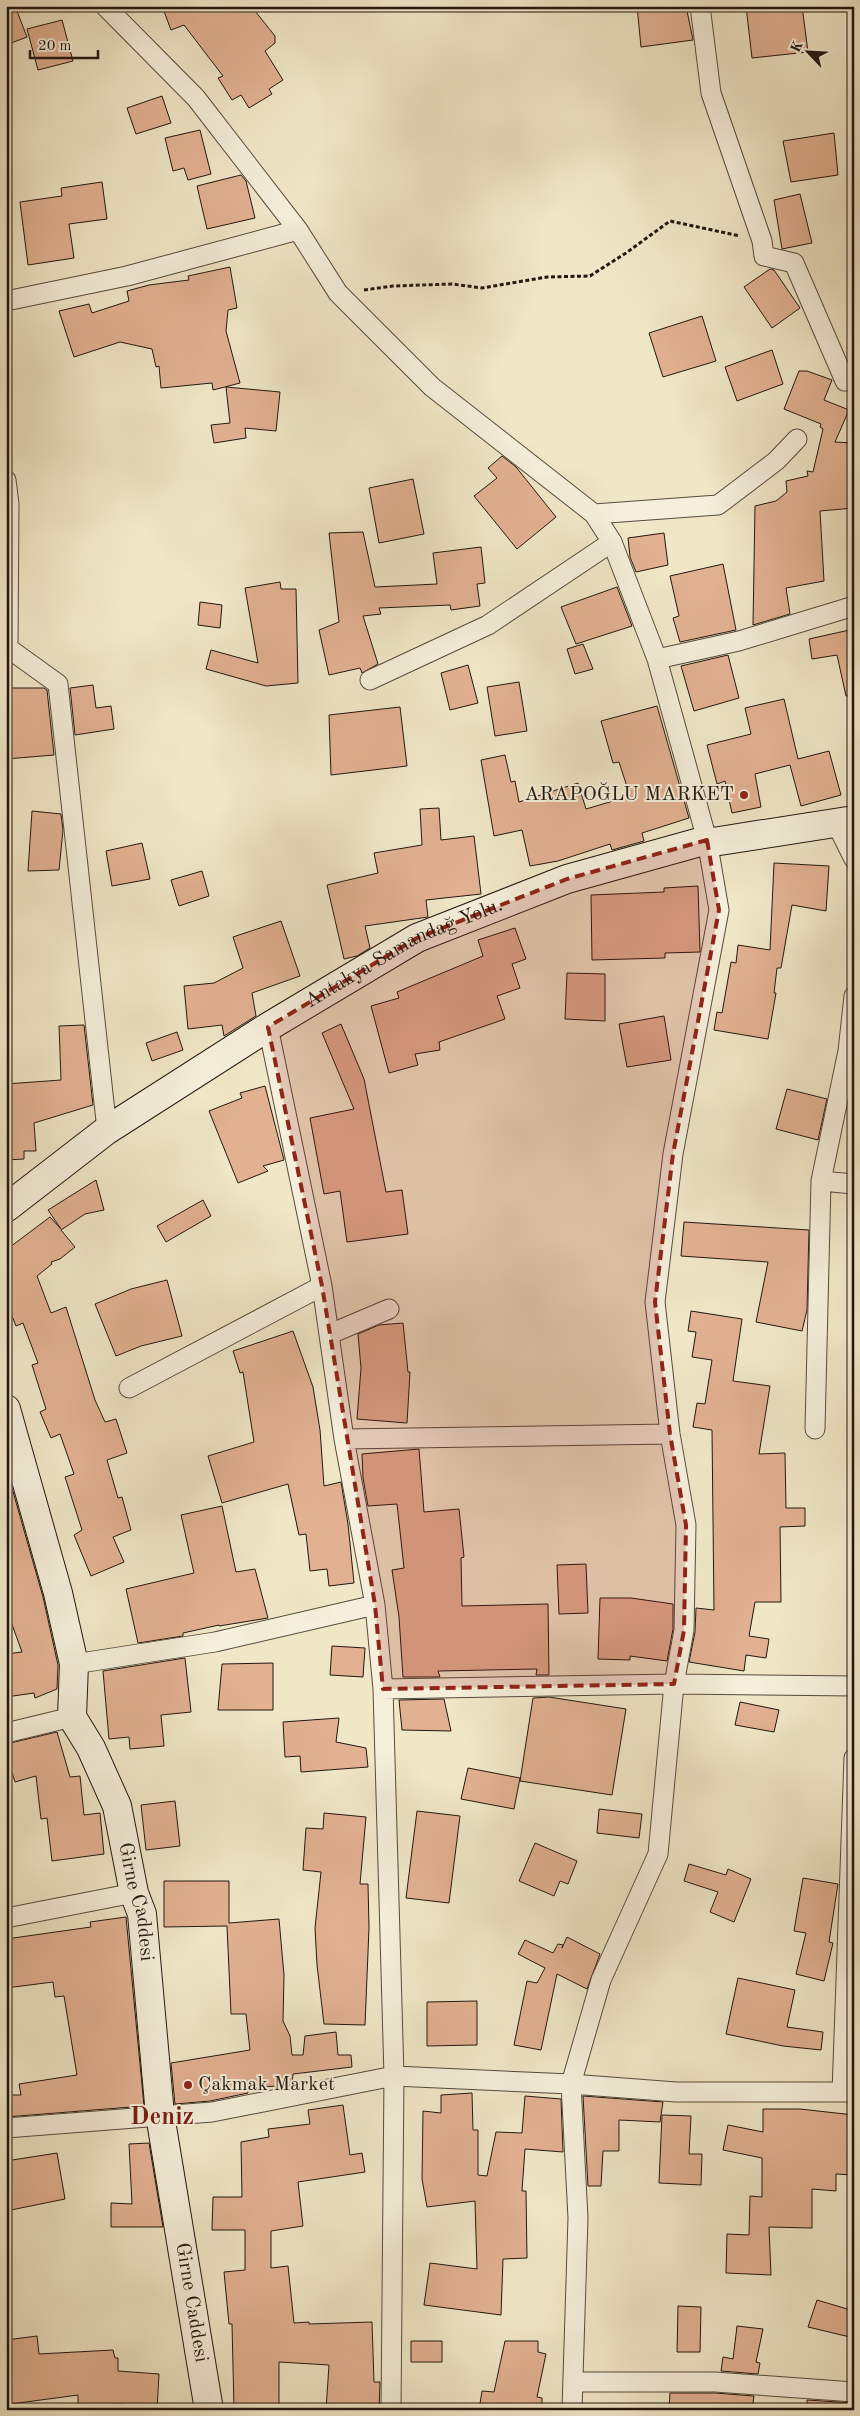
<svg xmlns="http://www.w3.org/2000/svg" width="860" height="2416" viewBox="0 0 860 2416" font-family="'Old Standard TT',serif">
<rect width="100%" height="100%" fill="#f0e7c7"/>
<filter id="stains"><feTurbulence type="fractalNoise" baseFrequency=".004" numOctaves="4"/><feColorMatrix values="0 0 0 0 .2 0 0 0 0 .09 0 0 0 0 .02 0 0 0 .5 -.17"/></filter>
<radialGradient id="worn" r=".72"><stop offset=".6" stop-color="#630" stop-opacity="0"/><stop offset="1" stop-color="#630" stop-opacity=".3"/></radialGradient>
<path fill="#e2b192" stroke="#221710" d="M 6,6 L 15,6 L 27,37 L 6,45 Z
M 162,6 L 251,6 L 275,36 L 275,43 L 265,51 L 283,80 L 269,89 L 272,94 L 249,108 L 241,95 L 232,100 L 218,78 L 223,76 L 184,25 L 171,30 Z
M 637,6 L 686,6 L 693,40 L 641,47 Z
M 746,6 L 802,6 L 808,52 L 752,58 Z
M 62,20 L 73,61 L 38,70 L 27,29 Z
M 162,96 L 171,123 L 136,134 L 127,108 Z
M 200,130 L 211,174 L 188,180 L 184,168 L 173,171 L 165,138 Z
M 834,133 L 838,175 L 791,182 L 783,141 Z
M 241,175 L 246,181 L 255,218 L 207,229 L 197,186 Z
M 102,182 L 107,219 L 69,224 L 74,258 L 28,265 L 20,202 L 62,196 L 61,188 Z
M 800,194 L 812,243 L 782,249 L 774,200 Z
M 230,267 L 237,308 L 228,310 L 226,331 L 240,383 L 213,390 L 212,383 L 161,388 L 159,366 L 156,367 L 152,349 L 120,342 L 74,357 L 59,311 L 89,304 L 92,313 L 129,301 L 127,291 L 149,285 L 189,280 L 188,276 Z
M 770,269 L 774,270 L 800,308 L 772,328 L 744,287 Z
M 702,316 L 716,361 L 663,377 L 649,333 Z
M 772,350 L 783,384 L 737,401 L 725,367 Z
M 799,371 L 807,371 L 832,380 L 824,400 L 849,410 L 835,442 L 854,443 L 854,508 L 820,511 L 824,581 L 786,588 L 790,614 L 753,625 L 755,506 L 776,501 L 787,492 L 786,481 L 808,476 L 807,471 L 813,472 L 823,429 L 820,427 L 821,424 L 784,409 Z
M 226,387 L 280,392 L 276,431 L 245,428 L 246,438 L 214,443 L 211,425 L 230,423 Z
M 502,456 L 516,467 L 556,517 L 517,549 L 474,496 L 497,478 L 488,468 Z
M 413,479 L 424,534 L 379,543 L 369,488 Z
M 363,532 L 375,587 L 437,584 L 433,553 L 481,547 L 485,583 L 477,584 L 480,606 L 451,610 L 450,605 L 379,608 L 381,614 L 363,616 L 378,664 L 362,673 L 360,668 L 329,675 L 319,630 L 339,622 L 329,533 Z
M 664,533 L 668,565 L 636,572 L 630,557 L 628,538 Z
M 723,564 L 736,630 L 680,642 L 673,618 L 679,616 L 670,576 Z
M 280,582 L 281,589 L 296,589 L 298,683 L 266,686 L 206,669 L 211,650 L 258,663 L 245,588 Z
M 617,587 L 632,626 L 576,644 L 561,607 Z
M 200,602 L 222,605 L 220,628 L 198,625 Z
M 854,629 L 854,695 L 846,696 L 837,655 L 812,659 L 809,639 Z
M 583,644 L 593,669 L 575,674 L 567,649 Z
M 728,655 L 739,698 L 694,711 L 681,666 Z
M 468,665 L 478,703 L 450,710 L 441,673 Z
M 519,682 L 527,731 L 495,736 L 487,687 Z
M 93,685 L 96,708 L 111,706 L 114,729 L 75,735 L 70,688 Z
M 6,688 L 44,688 L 47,690 L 54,755 L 6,759 Z
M 784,699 L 798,759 L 829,751 L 841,795 L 801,806 L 790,765 L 755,774 L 761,807 L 732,813 L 725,781 L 717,784 L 707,745 L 751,734 L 745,708 Z
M 657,706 L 689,818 L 642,833 L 644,841 L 612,850 L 610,844 L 558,861 L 530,866 L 522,830 L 494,836 L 481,760 L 505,755 L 511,782 L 515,781 L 519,802 L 578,783 L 586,809 L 630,796 L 619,762 L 613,763 L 601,721 Z
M 400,707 L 407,766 L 331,775 L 329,715 Z
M 439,808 L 441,840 L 474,836 L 481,894 L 426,900 L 428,917 L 365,926 L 370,948 L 357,956 L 344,959 L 327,885 L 378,873 L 374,853 L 422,845 L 420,809 Z
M 32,811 L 61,814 L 63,830 L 59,870 L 28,871 Z
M 142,843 L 150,879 L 112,886 L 106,851 Z
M 774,863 L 829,866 L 826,911 L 792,905 L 781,968 L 777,968 L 774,993 L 776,993 L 768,1039 L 714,1030 L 717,1012 L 722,1013 L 731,962 L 736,963 L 738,945 L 770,950 Z
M 202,871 L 209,896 L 179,906 L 171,880 Z
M 698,886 L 700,952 L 665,953 L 665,958 L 592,960 L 591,895 L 664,892 L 664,888 Z
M 281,921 L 300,976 L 252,993 L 256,1016 L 224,1036 L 222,1025 L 188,1029 L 184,986 L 214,983 L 243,968 L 233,937 Z
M 515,928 L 526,959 L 512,964 L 520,988 L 497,996 L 505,1019 L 439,1042 L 440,1050 L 415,1054 L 418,1065 L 389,1073 L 371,1006 L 399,998 L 397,992 L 483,956 L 478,940 Z
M 567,973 L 605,974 L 605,1021 L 565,1019 Z
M 664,1016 L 671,1060 L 627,1067 L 619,1024 Z
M 341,1024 L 364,1079 L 386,1192 L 402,1190 L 408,1234 L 347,1242 L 340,1191 L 324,1194 L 310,1118 L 354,1109 L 322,1033 Z
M 84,1025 L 93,1105 L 34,1123 L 36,1151 L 24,1151 L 24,1159 L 6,1160 L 6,1084 L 61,1080 L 59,1026 Z
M 177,1032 L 183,1050 L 152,1061 L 146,1043 Z
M 265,1086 L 284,1160 L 263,1166 L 268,1171 L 238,1183 L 209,1111 L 242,1098 L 240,1093 Z
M 787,1089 L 827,1099 L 818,1140 L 776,1129 Z
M 96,1180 L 104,1210 L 85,1214 L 61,1230 L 75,1247 L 60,1259 L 51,1262 L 52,1264 L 37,1276 L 51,1313 L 66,1307 L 95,1400 L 105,1422 L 116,1419 L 127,1453 L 107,1460 L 118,1498 L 122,1497 L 131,1530 L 113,1537 L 124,1562 L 91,1576 L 74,1535 L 82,1530 L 65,1477 L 74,1474 L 60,1434 L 51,1438 L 40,1412 L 46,1409 L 32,1365 L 38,1363 L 23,1323 L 16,1326 L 6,1301 L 6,1291 L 10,1290 L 6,1271 L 6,1250 L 50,1217 L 61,1229 L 48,1210 Z
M 203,1200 L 211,1216 L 166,1242 L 157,1226 Z
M 684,1222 L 809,1230 L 807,1310 L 802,1331 L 756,1322 L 768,1262 L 681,1256 Z
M 167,1280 L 182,1336 L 141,1346 L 116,1356 L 95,1304 L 131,1289 Z
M 691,1311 L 742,1319 L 733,1381 L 770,1386 L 759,1454 L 785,1453 L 786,1508 L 805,1508 L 805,1526 L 780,1527 L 781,1602 L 755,1602 L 749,1636 L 769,1639 L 766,1658 L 746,1655 L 744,1671 L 689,1662 L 695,1632 L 696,1608 L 714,1610 L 712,1430 L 693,1427 L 697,1403 L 705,1404 L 712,1360 L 692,1357 L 696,1332 L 688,1331 Z
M 403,1323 L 408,1372 L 410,1372 L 407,1423 L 357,1419 L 361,1368 L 358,1334 L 379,1325 Z
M 293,1331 L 313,1387 L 320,1430 L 324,1486 L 341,1482 L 348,1524 L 354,1583 L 329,1586 L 327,1569 L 310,1571 L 306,1534 L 299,1535 L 288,1484 L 222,1503 L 208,1456 L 254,1442 L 243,1372 L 240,1373 L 233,1351 Z
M 419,1449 L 424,1512 L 459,1509 L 464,1557 L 461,1558 L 462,1606 L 548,1604 L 549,1675 L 536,1675 L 537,1669 L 438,1671 L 440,1677 L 403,1677 L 399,1617 L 392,1570 L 404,1568 L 397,1504 L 368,1506 L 363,1478 L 362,1454 Z
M 6,1467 L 43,1597 L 58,1665 L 57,1689 L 35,1698 L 34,1693 L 6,1697 L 6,1654 L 22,1652 L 6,1608 Z
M 222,1506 L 236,1572 L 255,1569 L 268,1618 L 219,1626 L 219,1625 L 183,1633 L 183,1636 L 138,1643 L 126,1589 L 194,1573 L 181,1515 Z
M 586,1564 L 588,1613 L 559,1614 L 557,1565 Z
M 600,1598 L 631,1598 L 673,1604 L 673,1629 L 667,1661 L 630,1656 L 630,1660 L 598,1659 Z
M 332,1646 L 365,1648 L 363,1677 L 330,1675 Z
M 185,1658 L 191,1712 L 161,1715 L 164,1746 L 130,1749 L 129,1737 L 109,1739 L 103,1671 Z
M 273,1663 L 273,1710 L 218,1710 L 222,1664 Z
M 549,1697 L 626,1709 L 612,1795 L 520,1781 L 533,1698 Z
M 444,1699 L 451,1731 L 402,1730 L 399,1700 Z
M 740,1702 L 779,1710 L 774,1732 L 735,1725 Z
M 339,1718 L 336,1742 L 366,1748 L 368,1767 L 301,1772 L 300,1756 L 285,1757 L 283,1722 Z
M 57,1732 L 70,1777 L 80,1776 L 84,1815 L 100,1813 L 104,1854 L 52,1861 L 47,1818 L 41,1819 L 36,1776 L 15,1782 L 6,1753 L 6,1744 Z
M 468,1768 L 520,1778 L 514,1809 L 461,1799 Z
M 175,1801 L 180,1846 L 146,1850 L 141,1805 Z
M 599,1809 L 642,1814 L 639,1838 L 597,1833 Z
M 417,1811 L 460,1816 L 449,1903 L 406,1898 Z
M 324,1813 L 366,1817 L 360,1884 L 368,1884 L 369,1928 L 365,2025 L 324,2024 L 317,1965 L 315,1928 L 321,1872 L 303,1870 L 306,1828 L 323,1829 Z
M 535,1843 L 577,1861 L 568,1884 L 560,1881 L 554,1896 L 519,1881 Z
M 689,1864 L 726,1875 L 728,1869 L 751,1879 L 734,1922 L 710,1912 L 718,1892 L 684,1881 Z
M 803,1878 L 838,1884 L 829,1942 L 833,1943 L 824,1981 L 796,1974 L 806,1933 L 794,1931 Z
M 164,1881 L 229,1881 L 229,1923 L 279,1919 L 284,1975 L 283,2021 L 290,2036 L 292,2055 L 303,2055 L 305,2036 L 336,2032 L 338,2055 L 351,2055 L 352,2067 L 293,2074 L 292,2085 L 247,2088 L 248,2093 L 210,2101 L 175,2104 L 171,2063 L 250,2050 L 246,2014 L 231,2014 L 227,1926 L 164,1927 Z
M 126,1917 L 144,2106 L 6,2117 L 6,2095 L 21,2095 L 19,2084 L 77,2075 L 64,1996 L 55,1997 L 53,1982 L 6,1988 L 6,1939 L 91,1927 L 90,1922 Z
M 567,1937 L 600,1954 L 587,1989 L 557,1974 L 541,2050 L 514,2045 L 527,1981 L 537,1983 L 545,1968 L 518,1954 L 525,1940 L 553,1953 L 558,1944 L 563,1945 L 562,1948 Z
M 738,1978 L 795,1990 L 787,2027 L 823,2032 L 821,2050 L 783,2046 L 726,2034 Z
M 477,2001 L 477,2045 L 427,2046 L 427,2002 Z
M 472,2093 L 473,2130 L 478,2130 L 478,2175 L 487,2176 L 496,2132 L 522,2133 L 525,2096 L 561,2099 L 563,2152 L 525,2149 L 522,2191 L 526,2191 L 527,2258 L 503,2259 L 501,2315 L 424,2305 L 430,2263 L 477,2269 L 475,2201 L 427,2207 L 422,2179 L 423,2111 L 441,2113 L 441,2095 Z
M 583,2096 L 663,2102 L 660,2122 L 619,2120 L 619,2151 L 603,2151 L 601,2186 L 588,2186 Z
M 343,2105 L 350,2155 L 362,2153 L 365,2172 L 298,2182 L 303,2226 L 271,2231 L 271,2268 L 288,2266 L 294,2323 L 309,2322 L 309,2324 L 372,2322 L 374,2382 L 380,2382 L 379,2410 L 326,2410 L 329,2365 L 279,2362 L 279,2410 L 234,2410 L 232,2324 L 229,2324 L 224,2272 L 245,2270 L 245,2230 L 212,2230 L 213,2197 L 242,2197 L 241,2142 L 269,2137 L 268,2129 L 310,2124 L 308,2110 Z
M 763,2109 L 800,2109 L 854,2115 L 854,2175 L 836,2174 L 836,2191 L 812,2189 L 812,2228 L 769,2227 L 771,2275 L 726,2273 L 727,2234 L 749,2235 L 750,2196 L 762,2197 L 762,2158 L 723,2150 L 728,2125 L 763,2132 Z
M 662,2115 L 691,2116 L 689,2154 L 702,2154 L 701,2185 L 659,2183 Z
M 149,2143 L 163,2227 L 111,2227 L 111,2203 L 132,2204 L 129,2144 Z
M 57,2153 L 65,2199 L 6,2211 L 6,2161 Z
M 817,2300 L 854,2311 L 854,2338 L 808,2327 Z
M 678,2306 L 701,2307 L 700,2352 L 677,2352 Z
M 737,2326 L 763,2329 L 756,2362 L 760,2363 L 758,2374 L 721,2371 L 723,2357 L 733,2359 Z
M 37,2336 L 39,2354 L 113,2350 L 115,2358 L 118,2358 L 118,2371 L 159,2374 L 157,2410 L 122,2410 L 122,2404 L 78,2406 L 78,2395 L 11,2404 L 6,2362 L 6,2340 Z
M 411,2341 L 442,2341 L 442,2362 L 411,2362 Z
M 505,2341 L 538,2341 L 538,2352 L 546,2354 L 537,2397 L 542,2398 L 542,2410 L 479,2410 L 482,2391 L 494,2392 Z
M 670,2393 L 715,2393 L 754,2396 L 752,2410 L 669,2410 Z
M 807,2400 L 854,2403 L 854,2410 L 807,2410 Z"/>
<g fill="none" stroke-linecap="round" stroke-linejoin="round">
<defs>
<path id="street" d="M 105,6 L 196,98 L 298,230 L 338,293 L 432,387 L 594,514 L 612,542 L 657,659 L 707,840 L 719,910 L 673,1154 L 655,1302 L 670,1434 L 686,1525 L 684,1630 L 674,1684 L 658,1854 L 601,1980 L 571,2084 L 578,2218 L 572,2410
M 700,6 L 711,93 L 762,241 L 764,256 L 794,263 L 845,381 L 854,381
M 6,301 L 127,276 L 298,230
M 6,480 L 9,504 L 8,648 L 58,684 L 107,1130
M 594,514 L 718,505 L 776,461 L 797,439
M 657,659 L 739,641 L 854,606
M 370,680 L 488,625 L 612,542
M 836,823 L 854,859
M 854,996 L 848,1051 L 821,1181 L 854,1184
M 268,1027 L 322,1286 L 344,1439 L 375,1605 L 383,1689 L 394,2076 L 391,2410
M 330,1334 L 389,1309
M 129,1388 L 322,1286
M 815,1429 L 821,1181
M 344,1439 L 670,1434
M 74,1664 L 215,1642 L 375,1605
M 383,1689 L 674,1684 L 854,1686
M 6,1733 L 72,1717
M 6,1918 L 134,1893
M 842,2092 L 854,1758
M 6,2128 L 212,2112 L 394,2076 L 571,2084 L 676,2092 L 854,2092
M 574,2382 L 715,2382 L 854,2392"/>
<g id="secondary">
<path id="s1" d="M 6,1208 L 107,1130 L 268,1027 L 417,938 L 567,879 L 707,840 L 713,842 L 854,820"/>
<path id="s2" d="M 6,1409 L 58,1593 L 74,1664 L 72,1717 L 91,1748 L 117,1806 L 134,1893 L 142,1914 L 160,2115 L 209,2410"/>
</g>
</defs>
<use href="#street" stroke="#564b3e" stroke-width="21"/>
<use href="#secondary" stroke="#221710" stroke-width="30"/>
<path stroke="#221710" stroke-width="3" stroke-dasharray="4 2.5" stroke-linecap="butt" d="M 364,290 L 393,286 L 452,284 L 482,288 L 547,277 L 590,276 L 626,253 L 670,221 L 740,236"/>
<use href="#street" stroke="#f5efdb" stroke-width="19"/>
<use href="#secondary" stroke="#f5efdb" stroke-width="28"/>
</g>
<path fill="#8f2418" fill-opacity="0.2" stroke="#8f2418" stroke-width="4" stroke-dasharray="10 6" stroke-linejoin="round" d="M 707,840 L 719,910 L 673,1154 L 655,1302 L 670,1434 L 686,1525 L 684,1630 L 674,1684 L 383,1689 L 375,1605 L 322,1286 L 268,1027 L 417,938 L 567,879 Z"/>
<g fill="#8f2418" stroke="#f5efdb" stroke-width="2">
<circle cx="744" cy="795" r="5"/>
<circle cx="188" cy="2085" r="5"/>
</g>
<g text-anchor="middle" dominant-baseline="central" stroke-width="4" stroke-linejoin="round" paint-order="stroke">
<g font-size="20" fill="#221710" stroke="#f5efdb" text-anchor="end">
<text x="734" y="795">ARAPOĞLU MARKET</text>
<text x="198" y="2085" text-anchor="start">Çakmak Market</text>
</g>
<g font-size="20" fill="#221710" stroke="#f5efdb">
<text stroke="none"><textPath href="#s1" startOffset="474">Antakya Samandağ Yolu.</textPath></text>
<text stroke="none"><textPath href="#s2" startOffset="515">Girne Caddesi</textPath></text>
<text stroke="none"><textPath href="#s2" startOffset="920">Girne Caddesi</textPath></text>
</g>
<g font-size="25" font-weight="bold" fill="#7a1f14" stroke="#f5efdb">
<text x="162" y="2117">Deniz</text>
</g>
</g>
<rect width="860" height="2416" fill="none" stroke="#f0e7c7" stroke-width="25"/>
<rect x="8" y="8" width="845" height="2401" fill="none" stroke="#221710" stroke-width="2.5"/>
<rect x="12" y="12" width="835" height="2391" fill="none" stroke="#221710"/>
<g transform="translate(808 52) rotate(295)" stroke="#f5efdb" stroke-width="4" paint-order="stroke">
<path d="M0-4L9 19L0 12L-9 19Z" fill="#221710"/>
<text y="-8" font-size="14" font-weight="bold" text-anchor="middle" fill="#221710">K</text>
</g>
<path d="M30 50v8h68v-8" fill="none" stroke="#221710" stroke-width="2.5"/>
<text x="38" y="50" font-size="15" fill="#221710" stroke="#f5efdb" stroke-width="4" paint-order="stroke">20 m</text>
<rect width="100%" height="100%" filter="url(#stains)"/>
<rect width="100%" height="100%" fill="url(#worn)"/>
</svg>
